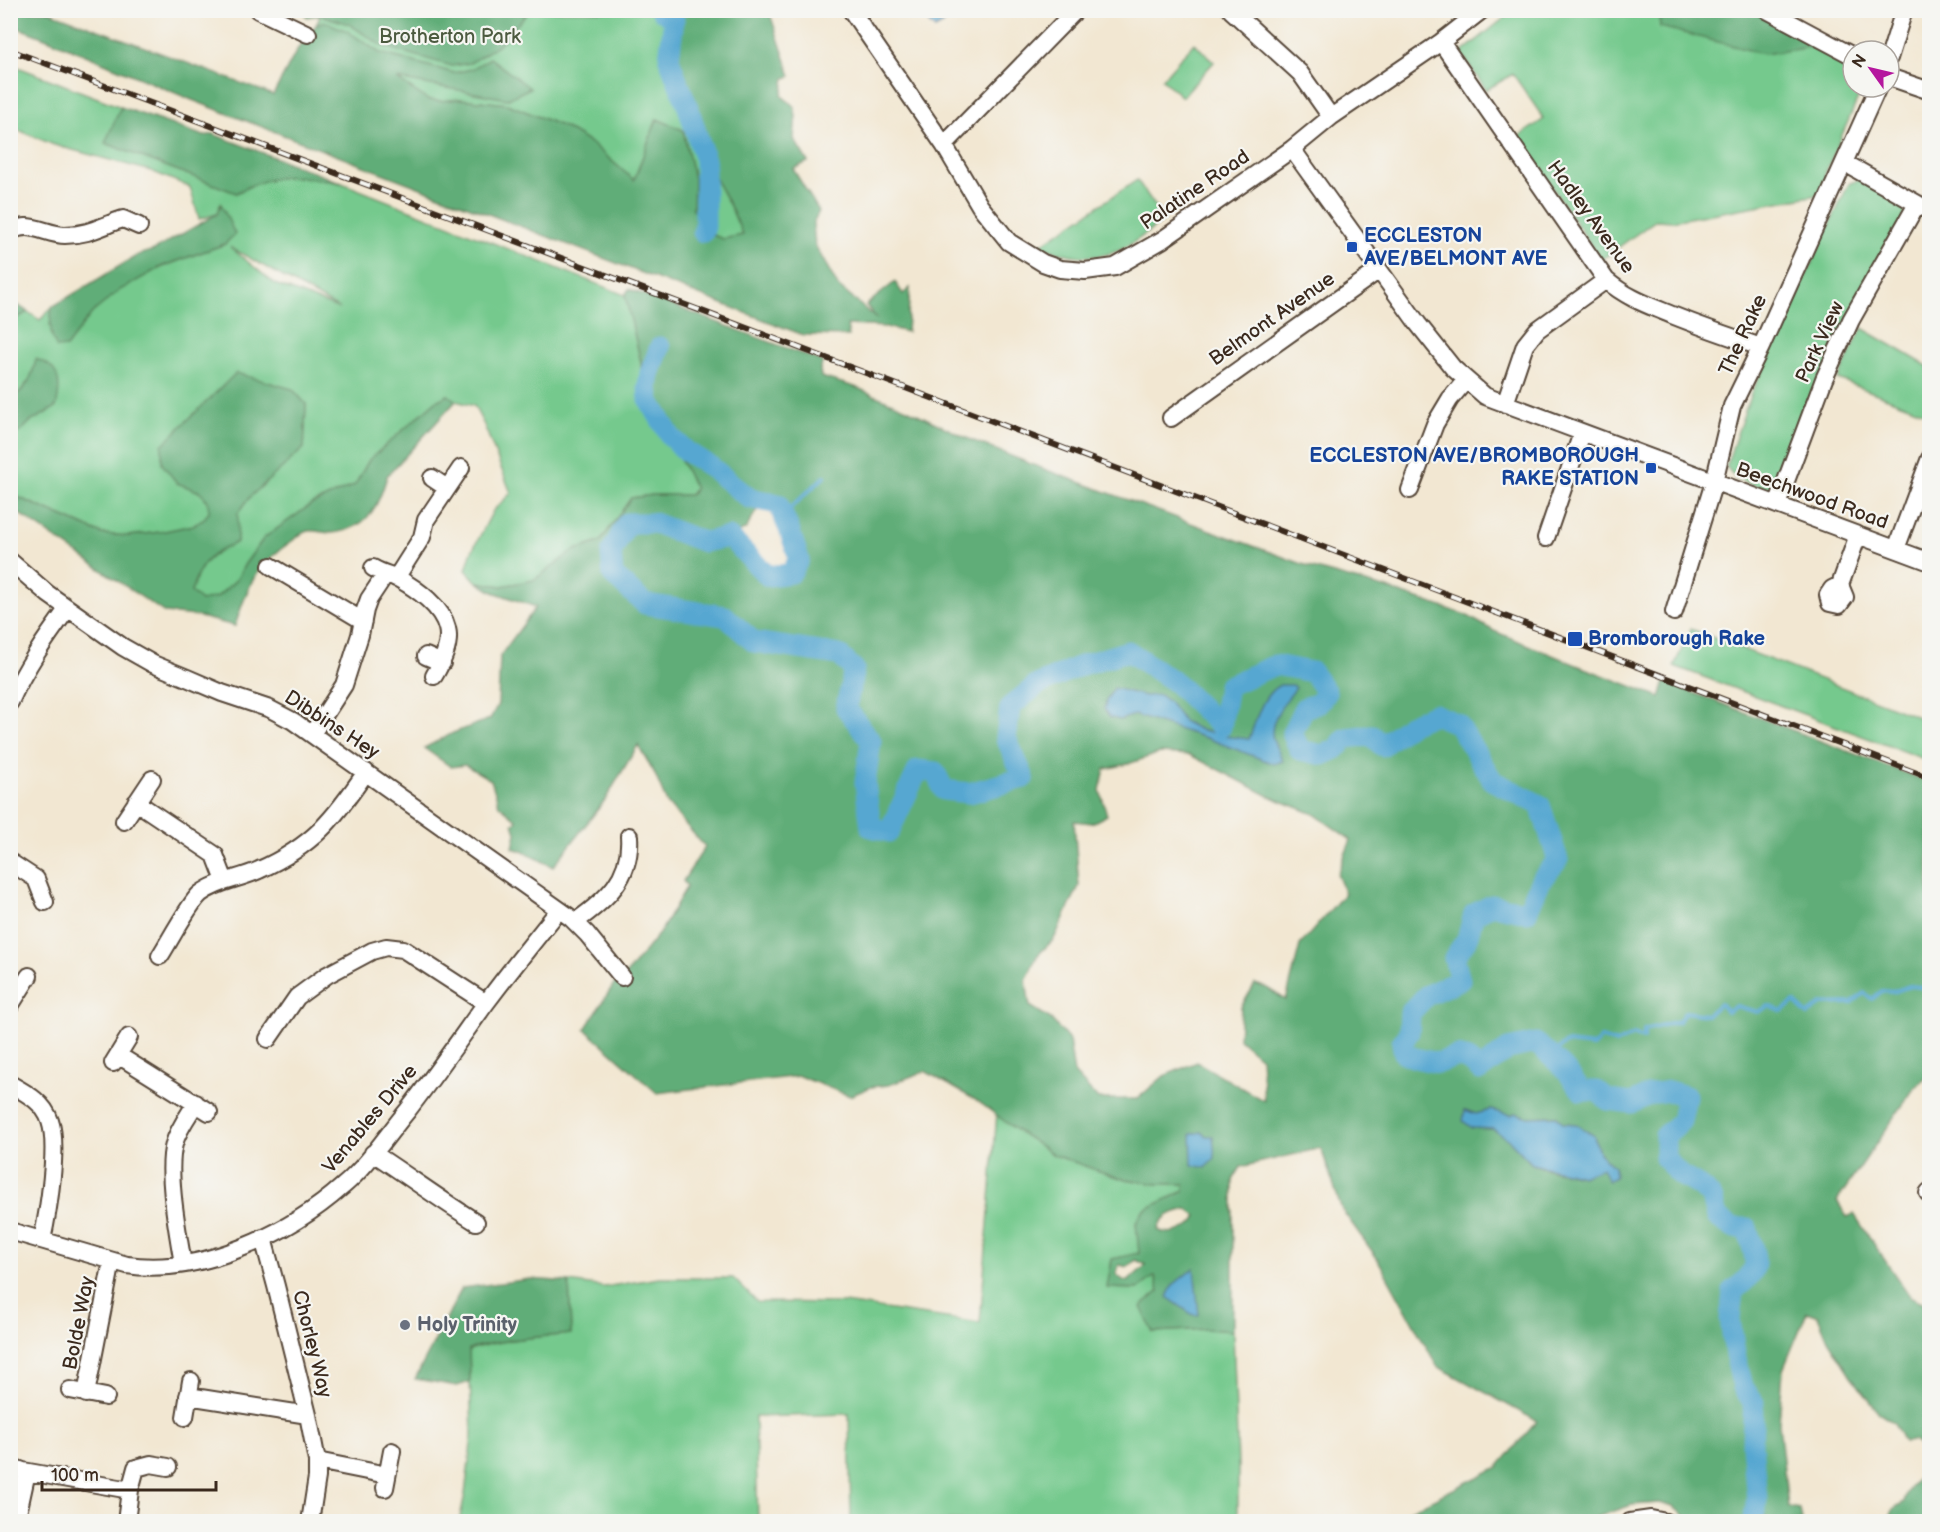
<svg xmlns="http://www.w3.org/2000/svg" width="1940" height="1532" viewBox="0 0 1940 1532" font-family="'Balsamiq Sans',sans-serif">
<rect width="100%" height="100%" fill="#f6f6f2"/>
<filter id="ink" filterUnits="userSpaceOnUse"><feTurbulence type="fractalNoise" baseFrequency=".0167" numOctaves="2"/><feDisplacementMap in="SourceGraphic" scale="12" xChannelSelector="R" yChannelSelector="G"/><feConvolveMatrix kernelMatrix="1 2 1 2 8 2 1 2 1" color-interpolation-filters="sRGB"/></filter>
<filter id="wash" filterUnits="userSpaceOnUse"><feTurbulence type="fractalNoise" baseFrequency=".008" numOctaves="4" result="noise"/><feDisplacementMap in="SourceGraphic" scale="24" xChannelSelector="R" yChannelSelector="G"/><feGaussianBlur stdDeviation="1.35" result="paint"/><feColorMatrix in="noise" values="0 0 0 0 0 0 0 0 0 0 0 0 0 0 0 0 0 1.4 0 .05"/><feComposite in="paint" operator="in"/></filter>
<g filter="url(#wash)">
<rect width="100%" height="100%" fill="#f2e7d2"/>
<path fill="#75c98d" stroke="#587a56" stroke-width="1.5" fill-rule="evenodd" d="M 529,11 L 661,11 L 674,19 L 669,59 L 689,110 L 705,160 L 731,208 L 743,235 L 723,239 L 697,229 L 700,213 L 693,210 L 694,179 L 683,130 L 657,119 L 634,180 L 592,144 L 564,127 L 507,104 L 460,99 L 440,101 L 428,100 L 395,78 L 508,99 L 472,69 L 454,73 L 380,53 L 347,31 L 316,25 L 321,15 L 349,24 L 382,46 L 524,17 Z
M 1513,11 L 1752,11 L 1853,65 L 1853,87 L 1863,87 L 1825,174 L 1823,194 L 1672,221 L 1656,220 L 1601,260 L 1518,137 L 1544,119 L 1513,74 L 1486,90 L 1461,53 Z
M 1194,43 L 1214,62 L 1182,97 L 1162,79 Z
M 10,64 L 121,107 L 106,143 L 236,193 C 275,171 300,175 342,183 L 625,295 L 641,362 L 641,395 L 671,442 L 695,488 L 690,495 L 653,495 L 631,498 L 600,542 L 573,551 L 534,580 L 502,586 L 477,582 L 466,570 L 471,553 L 493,511 L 511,493 L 484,425 L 474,406 L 456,401 L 448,395 L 369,460 L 355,485 L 312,504 L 264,538 L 245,564 L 237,579 L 217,597 L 201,602 L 191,592 C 200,562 209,555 237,542 L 237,513 L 249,497 L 304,448 L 306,404 L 292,389 L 177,483 C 194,489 207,491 210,512 L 203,520 L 194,525 L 160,532 L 128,536 L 102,534 L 13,495 L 10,492 L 11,432 L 20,432 L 30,422 L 56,407 L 32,377 L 19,393 L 11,399 L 11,321 L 28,312 L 40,320 L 52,307 L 50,326 L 66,347 C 74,336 82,324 91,314 C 123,277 181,260 225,244 L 220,205 L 217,214 L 199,219 L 190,187 L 151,171 L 54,145 L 11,127 ZM 230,247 L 340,309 L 275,284 Z
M 1862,179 L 1902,203 L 1905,214 L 1776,486 L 1772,492 L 1735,478 L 1726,466 L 1750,396 L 1849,183 Z
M 1137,180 L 1165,220 C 1151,229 1137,242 1122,249 C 1095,262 1066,256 1039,246 Z
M 1862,328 L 1929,367 L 1929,414 L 1838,379 Z
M 1691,629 L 1929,721 L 1929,761 L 1674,666 Z
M 997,1112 L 1016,1130 L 1054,1155 L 1119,1178 L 1157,1184 L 1185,1184 L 1184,1191 L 1144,1210 L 1136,1223 L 1140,1253 L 1112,1259 L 1108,1288 L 1138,1289 L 1154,1275 L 1159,1291 L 1153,1332 L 1207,1329 L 1233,1331 L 1238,1465 L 1238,1521 L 851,1521 L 849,1414 L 755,1417 L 758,1521 L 459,1522 L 465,1494 L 472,1435 L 469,1350 C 502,1339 536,1337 571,1334 L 569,1282 L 604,1287 L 659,1278 L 733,1278 L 757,1302 L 844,1303 L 980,1323 Z"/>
<path fill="#60ad78" stroke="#4e6c4b" stroke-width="1.5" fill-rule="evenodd" d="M 10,11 L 48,11 L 273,95 L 297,50 L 316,25 L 324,21 L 347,31 L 380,53 L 454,73 L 472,69 L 490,58 L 530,88 L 508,99 L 397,79 L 428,100 L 440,101 L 460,99 L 507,104 L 564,127 L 592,144 L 634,180 L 657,119 L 683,130 L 694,179 L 693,210 L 700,213 L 697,229 L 723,239 L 743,235 L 731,208 L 705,160 L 689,110 L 669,59 L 674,19 L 661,11 L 769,11 L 791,76 L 785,78 L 782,96 L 794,106 L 796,116 L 794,139 L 808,162 L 793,169 L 819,211 L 813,224 L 815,245 L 838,286 L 877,319 L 866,305 L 895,282 L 903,294 L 910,288 L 907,332 L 886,327 L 847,325 L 849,336 L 803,335 L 192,100 L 50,40 L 11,25 Z
M 302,11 L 529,11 L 499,45 L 470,63 L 452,66 L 382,46 L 349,24 L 321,15 L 307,17 Z
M 1663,11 L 1752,11 L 1818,46 L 1764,54 L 1660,27 L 1659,17 Z
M 121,107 L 204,136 L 213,134 L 342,183 C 300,175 275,171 236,193 L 105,143 Z
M 221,204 L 235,234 L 225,244 L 163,266 L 120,290 L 92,313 L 66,347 L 57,348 C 49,334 50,323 52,307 L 138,255 L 154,250 L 217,214 Z
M 629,289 L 823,362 L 820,369 L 821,377 L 855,387 L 907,409 L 969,439 L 1041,468 L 1316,569 L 1391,590 L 1466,615 L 1494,631 L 1579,666 L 1660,697 L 1665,682 L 1929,782 L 1929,1076 L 1915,1087 L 1837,1201 L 1847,1217 L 1854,1214 L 1909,1296 L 1929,1305 L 1929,1453 L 1913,1441 L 1904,1442 L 1894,1423 L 1880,1414 L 1851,1376 L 1828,1340 L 1818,1316 L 1807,1312 L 1783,1370 L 1779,1423 L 1788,1507 L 1800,1509 L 1802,1521 L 1767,1521 L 1766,1517 L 1755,1517 L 1753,1521 L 1693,1521 L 1673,1507 L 1660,1503 L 1632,1505 L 1585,1521 L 1389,1521 L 1498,1467 L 1537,1421 L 1437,1366 L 1377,1258 L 1342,1210 L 1321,1148 L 1241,1167 L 1233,1180 L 1233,1331 L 1207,1329 L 1153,1332 L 1141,1307 L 1159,1291 L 1155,1276 L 1138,1289 L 1107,1288 L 1112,1259 L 1139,1253 L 1136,1223 L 1144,1210 L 1184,1191 L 1184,1184 L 1157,1184 L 1119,1178 L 1054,1155 L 1016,1130 L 979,1102 L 925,1071 L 889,1085 L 871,1087 L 850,1096 L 799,1076 L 657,1093 L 585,1029 L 614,984 L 627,973 L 661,931 L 687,886 L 683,881 L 705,847 L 667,803 L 654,772 L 638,745 L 605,800 L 553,867 L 529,854 L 513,848 L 516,833 L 513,824 L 517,820 L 499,805 L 491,780 L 465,765 L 451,767 L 424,748 L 453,733 L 490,719 L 498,704 L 500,656 L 536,607 L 493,592 L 477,582 L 502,586 L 534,580 L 573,551 L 600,542 L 631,498 L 653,495 L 690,495 L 695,489 L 644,387 L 641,362 L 625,295 ZM 762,501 L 778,504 L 789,529 L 799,559 L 791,573 L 768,576 L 729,538 L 746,529 ZM 1160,753 L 1190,755 L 1271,797 L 1314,814 L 1351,840 L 1337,874 L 1345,893 L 1300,945 L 1286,1000 L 1267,988 L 1255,984 L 1241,1007 L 1239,1039 L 1261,1058 L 1264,1101 L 1197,1062 L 1164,1076 L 1137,1099 L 1098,1099 L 1074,1073 L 1069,1040 L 1051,1019 L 1030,1006 L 1026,981 L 1037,956 L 1054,939 L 1079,886 L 1074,821 L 1092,823 L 1107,815 L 1100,790 L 1105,769 L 1128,764 ZM 1465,1110 L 1476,1114 L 1490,1110 L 1511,1115 L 1516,1113 L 1528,1117 L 1557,1116 L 1563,1123 L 1576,1124 L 1594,1136 L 1599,1153 L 1614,1167 L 1602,1168 L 1582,1176 L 1551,1170 L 1532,1164 L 1510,1141 L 1493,1129 L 1472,1128 ZM 1187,1209 L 1197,1216 C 1192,1229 1170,1237 1158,1230 C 1162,1214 1173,1213 1187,1209 ZM 1136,1260 L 1146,1265 L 1128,1281 L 1123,1280 L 1116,1274 L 1119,1265 L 1128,1267 Z
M 13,302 L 28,312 L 11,321 L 11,306 Z
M 36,359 C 40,361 46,363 50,366 C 62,375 59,395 56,407 L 30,422 L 20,432 L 11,432 L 11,399 C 27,388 32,378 36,359 Z
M 236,373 L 292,389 L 306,404 L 304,448 L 250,497 L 238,513 L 237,542 C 209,555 200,562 191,592 L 201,601 L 217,597 L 237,579 L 245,564 L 264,538 L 312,504 L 355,485 L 369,460 L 436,401 L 448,395 L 456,401 L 387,476 C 378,508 367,530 331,533 C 323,533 315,530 308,531 C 302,532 296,538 292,541 C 255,566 248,585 235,626 L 196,616 L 165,613 L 11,508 L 10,492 L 13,495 L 102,534 L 129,536 L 160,532 L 194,525 L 203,520 L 209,512 L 208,501 L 200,492 L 177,483 L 162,464 L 162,445 Z
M 530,1279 L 569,1282 L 571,1334 C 536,1337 502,1339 469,1349 L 470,1382 L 457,1386 L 415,1379 L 462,1288 Z
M 1929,1459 L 1929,1521 L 1889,1521 L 1893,1509 L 1904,1502 L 1910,1487 L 1921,1476 Z"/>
<path fill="#57a7d1" stroke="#496878" stroke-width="1.5" d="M 926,11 L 926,10 L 958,11 L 951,17 L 943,16 L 944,24 L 935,29 L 928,22 L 928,15 Z
M 1280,685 L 1293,685 L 1296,688 C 1286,700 1268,721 1273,739 C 1275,746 1280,754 1283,761 L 1274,764 L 1206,738 L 1134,715 L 1120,720 L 1109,717 L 1104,709 L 1107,699 L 1114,688 L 1145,696 L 1160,695 L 1170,703 L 1183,721 L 1198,729 L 1231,737 L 1249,739 C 1256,722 1261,694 1280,685 Z
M 1465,1110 L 1476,1114 L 1490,1110 L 1511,1115 L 1516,1113 L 1528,1117 L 1557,1116 L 1563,1123 L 1576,1124 L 1594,1136 L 1599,1153 L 1614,1167 L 1615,1177 L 1608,1181 L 1602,1168 L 1582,1176 L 1532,1164 L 1510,1141 L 1493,1129 L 1472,1128 L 1463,1121 Z
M 1201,1132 L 1206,1136 L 1213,1136 L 1215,1158 L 1206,1168 L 1192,1165 L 1191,1134 Z
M 1194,1268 L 1199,1315 L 1193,1315 L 1167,1297 L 1173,1285 Z"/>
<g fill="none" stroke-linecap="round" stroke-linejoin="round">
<path stroke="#57a7d1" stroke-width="4" d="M 783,515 L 825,476
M 1550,1055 L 1566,1043 L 1594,1046 L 1601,1038 L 1617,1043 L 1634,1035 L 1644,1038 L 1644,1030 L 1679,1021 L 1685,1012 L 1707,1015 L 1720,1003 L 1727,1012 L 1736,1006 L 1758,1012 L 1769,1006 L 1782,1011 L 1794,1002 L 1808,1015 L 1821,1004 L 1852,1003 L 1864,993 L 1872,999 L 1882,991 L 1893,992 L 1910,986 L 1930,988"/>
<path stroke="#57a7d1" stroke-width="21" d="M 661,10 L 674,19 L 669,59 L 689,110 L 705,160 L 705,227 L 703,232
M 660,347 L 650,373 L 648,387 L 649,400 L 671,437 L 687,452 L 711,467 L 749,498 L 778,504 L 789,529 L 799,559 L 791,573 L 768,576 L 729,537 L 704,542 L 654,523 L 627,523 L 611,553 L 613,575 L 645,604 L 725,616 L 754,642 L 839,655 L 854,669 L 846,708 L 871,741 L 865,783 L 871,827 L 889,832 L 918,770 L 935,772 L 944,790 L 969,793 L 1024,778 L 1006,738 L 1010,707 L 1037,685 L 1082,665 L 1128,651 L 1176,683 L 1221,727 L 1228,686 L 1275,665 L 1312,672 L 1326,692 L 1319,703 L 1304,708 L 1292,733 L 1300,750 L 1323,755 L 1336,749 L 1346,738 L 1372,735 L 1382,746 L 1409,725 L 1434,714 L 1458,724 L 1493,781 L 1540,805 L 1558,860 L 1541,880 L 1527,912 L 1492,905 L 1474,914 L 1467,939 L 1454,958 L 1460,980 L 1427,995 L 1410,1013 L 1409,1032 L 1402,1043 L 1404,1053 L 1415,1058 L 1438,1063 L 1458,1056 L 1468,1060 L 1480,1070 L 1508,1049 L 1536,1043 L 1564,1068 L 1582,1091 L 1597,1091 L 1608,1100 L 1632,1103 L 1651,1094 L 1669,1091 L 1686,1096 L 1681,1121 L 1665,1136 L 1665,1158 L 1680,1175 L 1699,1186 L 1712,1197 L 1717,1217 L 1733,1228 L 1747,1228 C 1756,1262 1764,1267 1733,1291 L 1730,1319 L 1735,1354 L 1743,1387 L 1754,1403 L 1752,1444 L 1757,1500 L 1753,1522"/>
</g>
</g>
<g filter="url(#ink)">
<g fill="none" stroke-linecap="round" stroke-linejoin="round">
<defs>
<path id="minor" d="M 258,10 L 308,34
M 851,10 L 944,145 L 980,206 L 1009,242 L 1043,263 L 1060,269 L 1085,271 L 1115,267 L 1162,240 L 1292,149 L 1331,117 L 1441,42 L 1482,10
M 1231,10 L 1300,73 L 1331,117
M 1767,10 L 1853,56
M 1441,42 L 1606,280 C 1627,298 1648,305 1672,315 C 1702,327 1731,337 1761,347
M 1889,58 L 1904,10
M 1889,77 L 1930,91
M 944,145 L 1076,10
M 1292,149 L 1418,324 L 1453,368 L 1485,396 L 1930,562
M 1845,163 L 1930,211
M 10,232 C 28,219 46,235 65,235 C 89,235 101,226 123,219 L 139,226
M 1505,404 L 1525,345 L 1537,330 L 1606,280
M 1171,418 L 1379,270
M 432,478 L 447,488
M 1410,490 L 1435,424 L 1450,399 L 1466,380
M 1777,505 L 1824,379 L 1851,320 L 1917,204
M 1546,538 L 1582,433
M 1896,549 L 1930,458
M 10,561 L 48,594 L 123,647 L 153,664 L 187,678 L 222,693 L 270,709 L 293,721 L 571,918 L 587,934 L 622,977
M 271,566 L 363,621
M 373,568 C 381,573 391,575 399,579 C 417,589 442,607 447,628 C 451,643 442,663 434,676
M 396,578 L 422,537 L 426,520 L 461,468
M 1840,585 L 1832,589 L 1828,595 L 1830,603 L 1839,605 L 1845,597 L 1840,585 L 1858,535
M 1674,612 L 1714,482 L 1732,406 L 1761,347 L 1878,87
M 426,656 L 442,663
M 10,702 C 25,668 46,638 68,608
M 312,734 L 344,685 L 360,635 L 365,610 L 369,599 L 385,575
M 136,802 L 215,855 L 225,881
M 124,821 L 152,779
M 10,862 L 36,879 L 45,902
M 575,922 C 606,900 632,878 629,836
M 160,956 C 169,942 189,904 200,894 C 217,881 240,879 259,870 C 313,846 334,819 366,772
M 10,1006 L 29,976
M 268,1039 L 297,997 L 327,975 L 372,951 L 386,947 L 403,949 L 486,1003
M 118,1055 L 209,1112
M 113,1063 L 129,1037
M 10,1084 C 26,1093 44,1102 50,1121 C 59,1146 48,1213 42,1240
M 373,1153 C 408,1176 441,1200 476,1222
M 1928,1193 L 1930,1191
M 10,1231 L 127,1265 C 200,1276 289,1234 343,1186 C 368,1165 387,1135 408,1110 C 435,1075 460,1039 486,1003 C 509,972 534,941 559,910
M 263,1238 L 276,1286 L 308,1415 L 317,1461 L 317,1477 L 310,1522
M 183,1264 C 178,1233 166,1173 174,1144 C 178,1129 188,1116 196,1103
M 70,1390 L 106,1397
M 86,1394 L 112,1261
M 188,1396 L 308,1415
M 185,1417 L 191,1381
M 317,1461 L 387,1475
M 10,1466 L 23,1471 L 130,1490
M 385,1488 L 392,1451
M 16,1522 L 27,1472
M 126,1522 L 130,1490 L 136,1468 L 151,1464 L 168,1467
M 1630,1522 L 1651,1519 L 1666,1522"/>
</defs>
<use href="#minor" stroke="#564639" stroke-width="20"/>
<use href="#minor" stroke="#fff" stroke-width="16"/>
<defs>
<path id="rail" d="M 10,50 L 887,381 L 1930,778"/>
</defs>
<use href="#rail" stroke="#3b2a1e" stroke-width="6"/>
<use href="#rail" stroke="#f6f6f2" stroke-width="4" stroke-dasharray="11" stroke-linecap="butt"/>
</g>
</g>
<g fill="#1a4fb4" stroke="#f6f6f2" stroke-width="2">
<rect x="1346" y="241" width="12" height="12" rx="3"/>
<rect x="1645" y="462" width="12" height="12" rx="3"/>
<rect x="1567" y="631" width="16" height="16" rx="3"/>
</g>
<circle fill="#6b7280" stroke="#f6f6f2" stroke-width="2" cx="405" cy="1325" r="6"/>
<g text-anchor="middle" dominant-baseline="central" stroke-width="4.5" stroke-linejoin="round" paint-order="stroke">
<g font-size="20" fill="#4c5a3f" stroke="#f6f6f2">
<text x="450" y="37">Brotherton Park</text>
</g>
<g font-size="20" fill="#3b2a1e" stroke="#f6f6f2">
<text transform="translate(1195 190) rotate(-34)">Palatine Road</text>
<text transform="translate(1591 217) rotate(54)">Hadley Avenue</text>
<text transform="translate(1272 319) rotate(-35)">Belmont Avenue</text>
<text transform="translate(1743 335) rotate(-65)">The Rake</text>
<text transform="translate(1820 342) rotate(-65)">Park View</text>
<text transform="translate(1812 496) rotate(20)">Beechwood Road</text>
<text transform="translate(332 725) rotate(33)">Dibbins Hey</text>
<text transform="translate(370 1119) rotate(-50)">Venables Drive</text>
<text transform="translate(79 1323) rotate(-79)">Bolde Way</text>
<text transform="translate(312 1344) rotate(76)">Chorley Way</text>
</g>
<g font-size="20" font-weight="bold" fill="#164399" stroke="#f6f6f2" text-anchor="start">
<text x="1364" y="236">ECCLESTON<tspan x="1364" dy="23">AVE/BELMONT AVE</tspan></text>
<text x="1639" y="456" text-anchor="end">ECCLESTON AVE/BROMBOROUGH<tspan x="1639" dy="23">RAKE STATION</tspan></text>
<text x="1588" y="639">Bromborough Rake</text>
</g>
<g font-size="20" font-weight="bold" fill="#5b616d" stroke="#f6f6f2" text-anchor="start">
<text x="417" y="1325">Holy Trinity</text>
</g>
</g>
<rect width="1940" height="1532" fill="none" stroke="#f6f6f2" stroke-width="36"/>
<g transform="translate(1871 69) rotate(304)"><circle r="28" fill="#f6f6f2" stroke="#aba49d" stroke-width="1.5"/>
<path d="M0-4.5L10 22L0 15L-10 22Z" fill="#b5179e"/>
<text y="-9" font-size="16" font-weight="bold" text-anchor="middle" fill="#3b2a1e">N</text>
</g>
<path d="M42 1481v9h174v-9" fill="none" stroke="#3b2a1e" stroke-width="3"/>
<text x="51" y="1481" font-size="18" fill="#3b2a1e" stroke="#f6f6f2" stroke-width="4.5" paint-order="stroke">100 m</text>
</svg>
